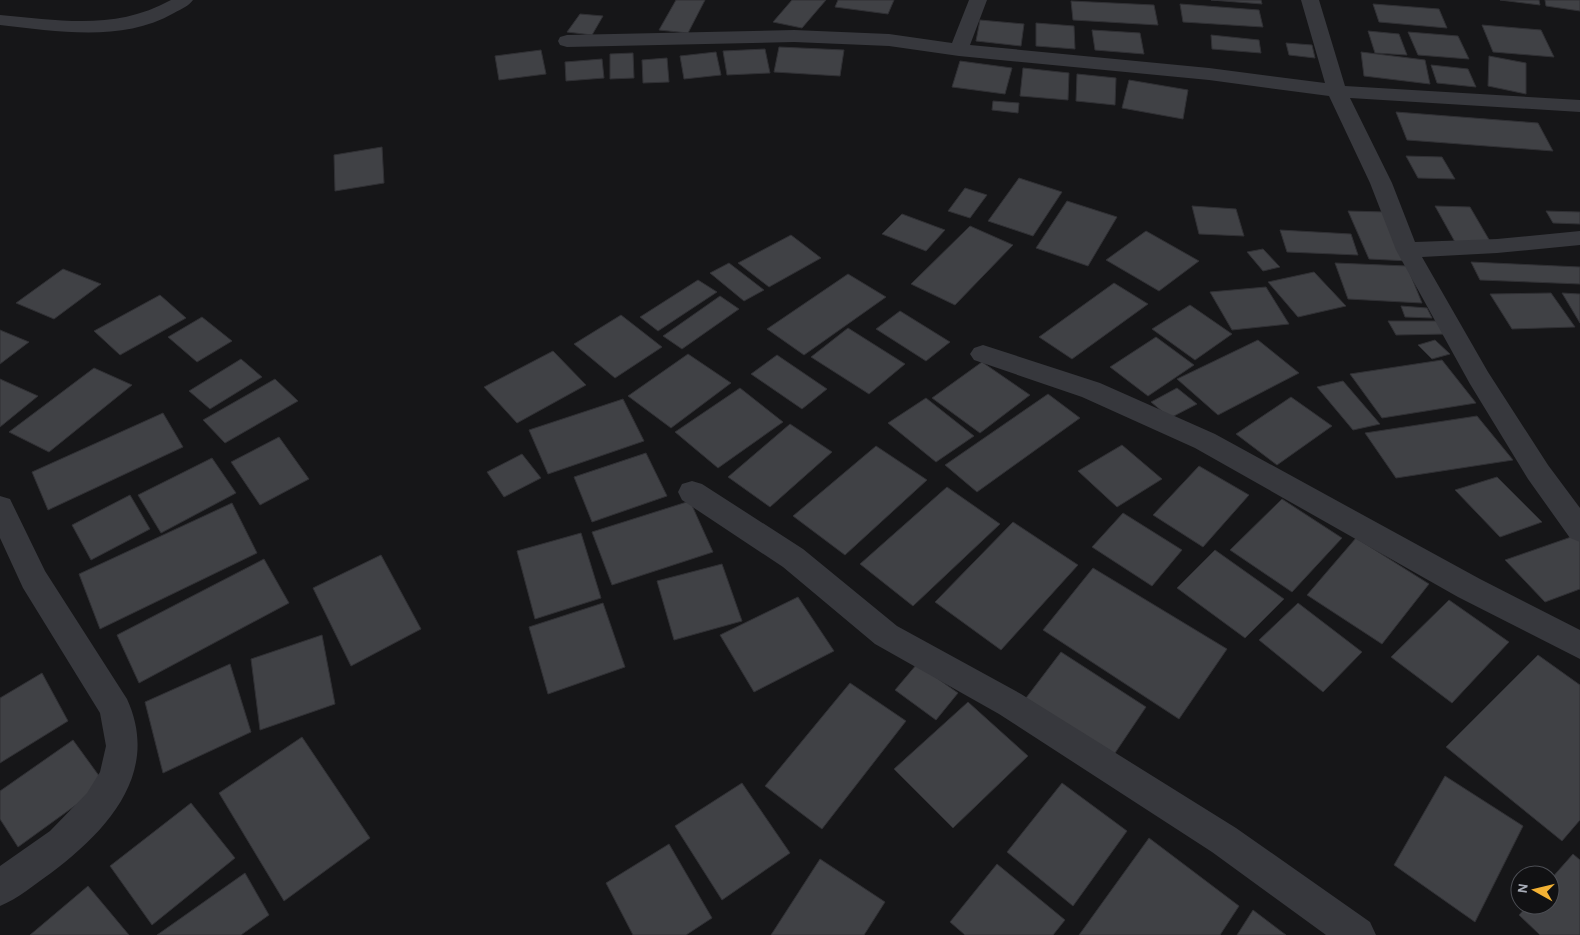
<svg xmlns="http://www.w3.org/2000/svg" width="1580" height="935" viewBox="0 0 1580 935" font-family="'Alegreya Sans',sans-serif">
<rect width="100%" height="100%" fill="#161618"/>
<path fill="#404145" stroke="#303034" d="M 676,0 L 705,0 L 688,33 L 659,30 Z
M 792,0 L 826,0 L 802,28 L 773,22 Z
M 838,0 L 894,0 L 888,14 L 835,7 Z
M 1211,0 L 1261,0 L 1262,4 Z
M 1500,0 L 1539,0 L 1540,5 Z
M 1545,0 L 1580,0 L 1580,11 L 1546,6 Z
M 1071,1 L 1154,5 L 1158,25 L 1073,20 Z
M 1180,4 L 1259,10 L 1263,27 L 1183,22 Z
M 1373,4 L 1439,9 L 1447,28 L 1379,22 Z
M 580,14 L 603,16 L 592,35 L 567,32 Z
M 980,20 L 1024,24 L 1021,46 L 976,41 Z
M 1036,23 L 1074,26 L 1075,49 L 1036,46 Z
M 1482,25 L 1541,30 L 1554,57 L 1493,52 Z
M 1092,30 L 1140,33 L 1144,54 L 1095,50 Z
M 1368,31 L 1399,34 L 1407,55 L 1375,53 Z
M 1408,32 L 1458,36 L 1469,59 L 1418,55 Z
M 1211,35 L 1259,40 L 1261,53 L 1212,49 Z
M 1286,43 L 1312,45 L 1315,58 L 1289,55 Z
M 779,47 L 844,50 L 840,76 L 774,72 Z
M 765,49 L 770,73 L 727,75 L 723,51 Z
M 541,50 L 546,74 L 499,80 L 495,56 Z
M 716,52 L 721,75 L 684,79 L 680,56 Z
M 1361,52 L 1425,60 L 1430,84 L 1364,76 Z
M 633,53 L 634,78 L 610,79 L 610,54 Z
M 1489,56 L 1526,63 L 1526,94 L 1488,86 Z
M 667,58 L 669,82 L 643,83 L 642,60 Z
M 602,59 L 604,78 L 566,81 L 565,62 Z
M 960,61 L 1012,68 L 1005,94 L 952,87 Z
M 1431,65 L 1468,69 L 1476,87 L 1437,83 Z
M 1023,68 L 1069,73 L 1068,100 L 1020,96 Z
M 1077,74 L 1116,78 L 1115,105 L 1076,101 Z
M 1129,80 L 1188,90 L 1183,119 L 1122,108 Z
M 993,101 L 1019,103 L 1018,113 L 992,110 Z
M 1396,112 L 1538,123 L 1553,151 L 1407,140 Z
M 382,147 L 384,183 L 335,191 L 334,155 Z
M 1406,156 L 1442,157 L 1455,179 L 1418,178 Z
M 1019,178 L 1062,192 L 1033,236 L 988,221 Z
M 965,188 L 987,195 L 970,218 L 948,211 Z
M 1067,201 L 1117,217 L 1088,266 L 1036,248 Z
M 1192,206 L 1236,209 L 1244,236 L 1199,234 Z
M 1435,206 L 1470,207 L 1491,243 L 1455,242 Z
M 1348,211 L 1386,212 L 1409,261 L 1369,259 Z
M 1546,211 L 1580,212 L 1580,224 L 1553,223 Z
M 902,214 L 945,230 L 926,251 L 882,234 Z
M 970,226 L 1013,245 L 955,305 L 911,284 Z
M 1280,230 L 1351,234 L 1358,255 L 1287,252 Z
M 1146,231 L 1199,261 L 1159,291 L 1106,260 Z
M 791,235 L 821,258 L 769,287 L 738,263 Z
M 1263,249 L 1280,267 L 1263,271 L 1247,252 Z
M 1471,262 L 1580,267 L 1580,284 L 1480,280 Z
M 729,263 L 764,290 L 744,301 L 710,273 Z
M 1335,263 L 1407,266 L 1422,303 L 1348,299 Z
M 63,269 L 101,284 L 54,319 L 16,303 Z
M 1314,272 L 1346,306 L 1298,317 L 1268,282 Z
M 848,274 L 886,297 L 804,355 L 767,329 Z
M 698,280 L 717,292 L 658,331 L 640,317 Z
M 1114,283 L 1148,304 L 1072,359 L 1039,337 Z
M 1266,287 L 1289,324 L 1232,330 L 1210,292 Z
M 1551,293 L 1575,327 L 1512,329 L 1490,294 Z
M 1562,293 L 1580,294 L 1580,323 Z
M 160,295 L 186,318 L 120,355 L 94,331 Z
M 720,296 L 739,309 L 682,349 L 663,336 Z
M 1190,305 L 1232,334 L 1195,360 L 1152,329 Z
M 1401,306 L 1427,308 L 1432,318 L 1405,317 Z
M 900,311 L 950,342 L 926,361 L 876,329 Z
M 621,315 L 662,347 L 615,378 L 574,344 Z
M 202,317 L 232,341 L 197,362 L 168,337 Z
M 1388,321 L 1438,321 L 1446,334 L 1396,335 Z
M 848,328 L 905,364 L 869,394 L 811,357 Z
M 0,330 L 29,342 L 0,364 Z
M 1156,337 L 1194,365 L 1148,396 L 1110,367 Z
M 1258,340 L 1299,373 L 1218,415 L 1177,379 Z
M 1435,340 L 1450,354 L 1432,359 L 1418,345 Z
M 553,351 L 586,385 L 517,423 L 484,387 Z
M 688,354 L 731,383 L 671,428 L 628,396 Z
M 777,355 L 827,389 L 802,409 L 751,374 Z
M 241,359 L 262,377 L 210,409 L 189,391 Z
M 1442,360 L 1476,403 L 1382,418 L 1350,374 Z
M 982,362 L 1030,395 L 980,433 L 932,398 Z
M 94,368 L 132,385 L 49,452 L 9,432 Z
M 0,379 L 38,396 L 0,427 Z
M 275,379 L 298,401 L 225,443 L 203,420 Z
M 1343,381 L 1380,424 L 1353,430 L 1317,387 Z
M 740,388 L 783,422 L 718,468 L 675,432 Z
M 1177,388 L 1197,404 L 1170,418 L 1151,402 Z
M 1048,394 L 1080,418 L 977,492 L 945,465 Z
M 1291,397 L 1332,426 L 1277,465 L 1236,434 Z
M 926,398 L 974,436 L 936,462 L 888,423 Z
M 623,399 L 644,441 L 548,474 L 529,430 Z
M 163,413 L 183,447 L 48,510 L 32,472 Z
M 1477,416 L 1513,460 L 1396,478 L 1365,433 Z
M 790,424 L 832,452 L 770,507 L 728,477 Z
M 279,437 L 309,479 L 260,505 L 231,462 Z
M 1122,445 L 1162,479 L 1117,507 L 1078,471 Z
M 876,446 L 927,480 L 845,555 L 793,516 Z
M 646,453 L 667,496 L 592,522 L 574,477 Z
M 522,454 L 541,478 L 504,497 L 487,472 Z
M 212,458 L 236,493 L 161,533 L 138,495 Z
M 1199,466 L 1249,495 L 1203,547 L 1153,515 Z
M 1497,477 L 1542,522 L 1500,537 L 1455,490 Z
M 947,487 L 1000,524 L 913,606 L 860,564 Z
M 130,495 L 150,529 L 91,560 L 72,525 Z
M 1282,499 L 1342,538 L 1292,592 L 1230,550 Z
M 690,501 L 713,552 L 612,585 L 592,532 Z
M 232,503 L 257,553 L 100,629 L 79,574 Z
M 1123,513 L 1182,550 L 1152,586 L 1092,547 Z
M 1013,522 L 1078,565 L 1001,650 L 935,602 Z
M 581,533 L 601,598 L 535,619 L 517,551 Z
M 1574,536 L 1580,541 L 1580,589 L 1545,602 L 1505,560 Z
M 1356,538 L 1429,584 L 1382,644 L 1307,595 Z
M 1215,550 L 1284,599 L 1245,638 L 1177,588 Z
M 381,555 L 421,629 L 351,666 L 313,588 Z
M 264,559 L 289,603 L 139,683 L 117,635 Z
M 722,564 L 742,621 L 674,640 L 657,581 Z
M 1093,568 L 1227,649 L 1179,719 L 1043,630 Z
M 798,597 L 834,651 L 754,692 L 720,635 Z
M 1449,600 L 1509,642 L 1452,703 L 1391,657 Z
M 603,603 L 625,667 L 548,694 L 529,627 Z
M 1298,603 L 1362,652 L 1323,692 L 1259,640 Z
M 322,635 L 335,704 L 260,730 L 251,659 Z
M 1061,652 L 1146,707 L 1113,756 L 1026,698 Z
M 1538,655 L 1580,685 L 1580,820 L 1562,841 L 1446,747 Z
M 230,664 L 251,732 L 163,773 L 145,702 Z
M 917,664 L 958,693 L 936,720 L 895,690 Z
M 42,673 L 68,721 L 0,763 L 0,698 Z
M 850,683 L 906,721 L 822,829 L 765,786 Z
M 968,702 L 1028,756 L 953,828 L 894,769 Z
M 302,737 L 370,838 L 284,901 L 219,793 Z
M 73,740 L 105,784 L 18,847 L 0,819 L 0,791 Z
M 1445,776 L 1523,826 L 1475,922 L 1394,865 Z
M 742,783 L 790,853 L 722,900 L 675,826 Z
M 1062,783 L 1127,831 L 1073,906 L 1007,852 Z
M 191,803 L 235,858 L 152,925 L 110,866 Z
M 1149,838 L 1239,906 L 1220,935 L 1079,935 Z
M 669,844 L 712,918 L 686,935 L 633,935 L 606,883 Z
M 1573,854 L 1580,860 L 1580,935 L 1540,935 L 1519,915 L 1528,905 L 1550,905 L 1550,880 Z
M 820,859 L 885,902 L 864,935 L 771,935 Z
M 997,864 L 1065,920 L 1053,935 L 965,935 L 950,922 Z
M 245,873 L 269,915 L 241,935 L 157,935 Z
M 88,886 L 129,935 L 30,935 Z
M 1253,910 L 1286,935 L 1237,935 Z"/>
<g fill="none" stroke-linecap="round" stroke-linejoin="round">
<path fill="#37383d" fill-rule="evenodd" d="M 171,0 L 193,0 C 189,6 181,9 174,13 C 121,43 57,31 0,25 L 0,15 C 60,20 115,31 171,0 Z
M 969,0 L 987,0 L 970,45 L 1209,68 L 1325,83 L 1301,0 L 1319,0 L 1345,86 L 1580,100 L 1580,112 L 1350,98 L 1392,183 L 1415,242 L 1497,239 L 1580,231 L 1580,245 L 1497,253 L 1422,257 L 1488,372 L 1548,465 L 1580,508 L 1580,542 L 1570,538 L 1528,479 L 1470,384 L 1396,250 L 1370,183 L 1329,96 L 1209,80 L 959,56 L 889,46 L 794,42 L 567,47 L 560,45 L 558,41 L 560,37 L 567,35 L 794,30 L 889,34 L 952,43 Z
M 983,345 L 1100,383 L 1215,434 L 1480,579 L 1580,630 L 1580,659 L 1458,597 L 1195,448 L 1082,397 L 974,360 L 970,354 L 974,348 Z
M 692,481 L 702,484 L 803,549 L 897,626 L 1021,694 L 1236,828 L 1370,922 L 1376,935 L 1326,935 L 1212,852 L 999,714 L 875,644 L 783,567 L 682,500 L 678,492 L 682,484 Z
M 0,496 L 10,499 L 45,571 L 127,699 C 161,773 107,831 51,873 C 34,885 19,898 0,906 L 0,866 L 50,831 L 87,793 L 100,772 L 106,746 L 100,713 L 23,588 L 0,538 Z"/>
</g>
<g transform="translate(1535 890) rotate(278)"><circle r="24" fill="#111113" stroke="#4d4f55"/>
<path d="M0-4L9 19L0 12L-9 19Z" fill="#f2b134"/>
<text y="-8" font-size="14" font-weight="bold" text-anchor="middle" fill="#a8adb8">N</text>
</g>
</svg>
